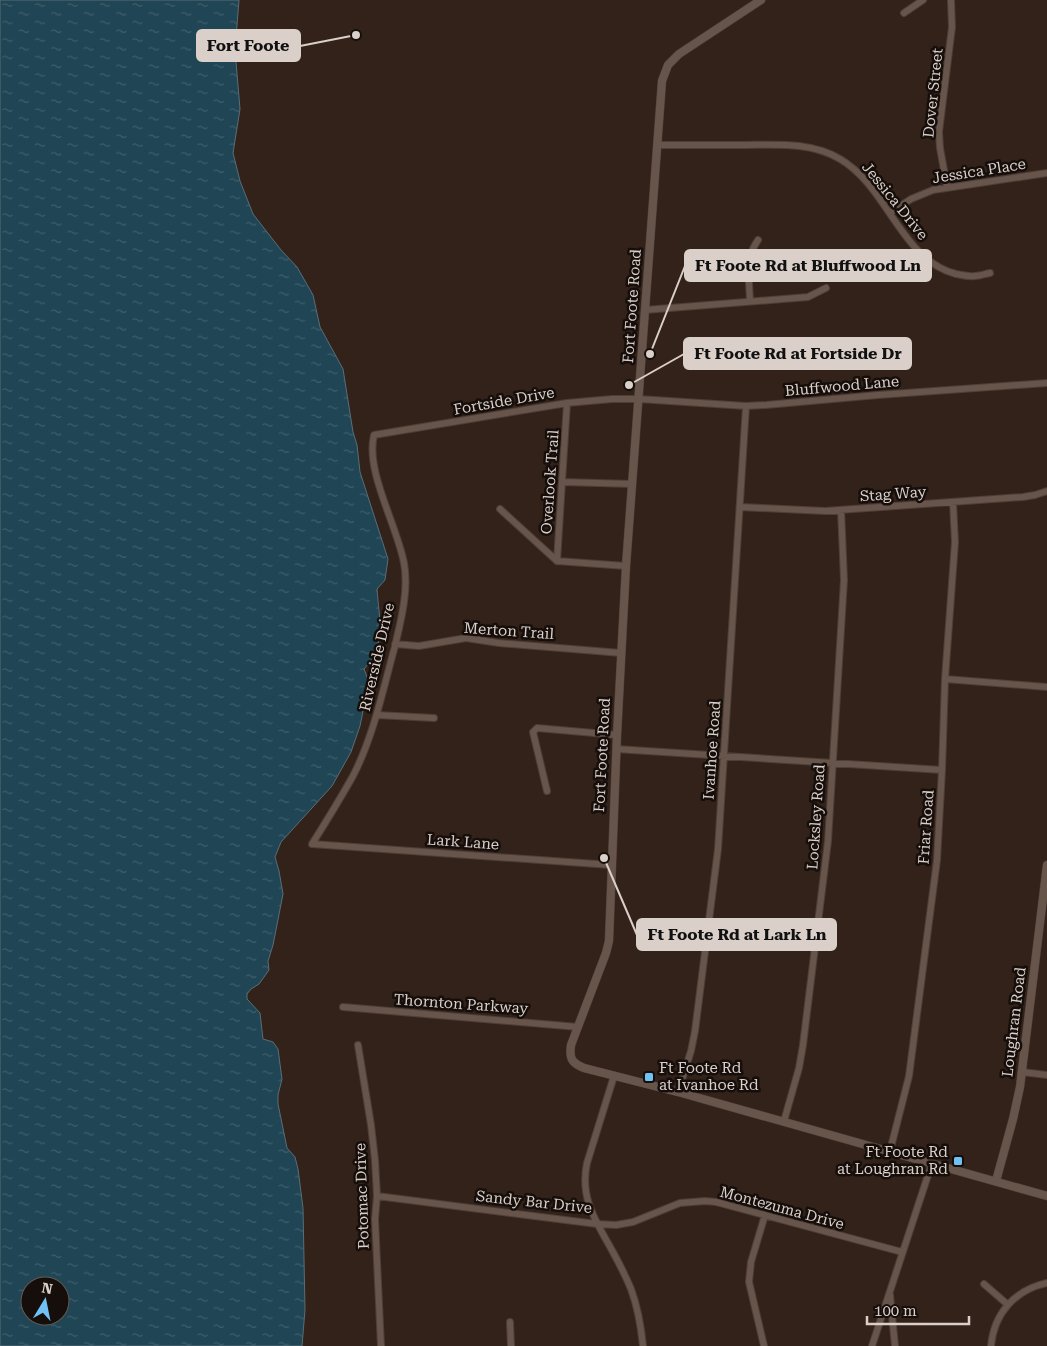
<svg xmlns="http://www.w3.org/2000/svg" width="1047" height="1346" viewBox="0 0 1047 1346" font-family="'Roboto Serif',serif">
<defs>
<pattern id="water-ripples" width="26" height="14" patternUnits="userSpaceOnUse" patternTransform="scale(1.25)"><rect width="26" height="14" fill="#204555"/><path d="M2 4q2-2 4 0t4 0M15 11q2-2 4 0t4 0" fill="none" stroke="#405f6c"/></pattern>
</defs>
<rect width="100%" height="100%" fill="#33221a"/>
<path fill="url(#water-ripples)" stroke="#586e78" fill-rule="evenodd" d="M 0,0 L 239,0 L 235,50 L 240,109 L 233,153 L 240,181 L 253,214 L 281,250 L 297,267 L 313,295 L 320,327 L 343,369 L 353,432 L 357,445 L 360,472 L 388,559 L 385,580 L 377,589 C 379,619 387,645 364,669 L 369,682 L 360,726 L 351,752 L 332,786 L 281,842 L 275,857 L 279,871 L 283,894 L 273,945 L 268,961 L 269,970 L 259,984 L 251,989 L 247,994 L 247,999 L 260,1013 L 263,1039 L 273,1042 L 278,1049 L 282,1079 L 278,1095 L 278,1104 L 287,1148 L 295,1157 L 298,1169 L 303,1208 L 305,1310 L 302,1346 L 0,1346 ZM 30,1286 L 60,1286 L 60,1316 L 30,1316 Z"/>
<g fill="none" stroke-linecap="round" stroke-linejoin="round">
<defs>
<path id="minor" d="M 904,13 L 923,0
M 657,145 C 685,145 713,145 740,145 C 774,145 810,141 840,159 C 888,187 901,260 956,274 C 962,275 969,277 975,276 C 980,276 985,274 990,273
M 947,187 L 940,148 L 939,132 L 952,27 L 951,0
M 890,213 L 911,199 L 933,190 L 1047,173
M 750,300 C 749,279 745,258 758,240
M 645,310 L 808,297 L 826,288
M 563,482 L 632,484
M 740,507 L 825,511 L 1023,497 L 1035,495 L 1047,491
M 500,509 L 557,561
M 557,561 L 567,403
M 557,561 L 626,566
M 395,644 L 419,646 L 466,638 L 499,643 L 621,653
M 945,679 L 1047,687
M 377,715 L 434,718
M 616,749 L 942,770
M 547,791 L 533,732 L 537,728 L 617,735
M 611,865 L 312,844 C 326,822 340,799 353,776 C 374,735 383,689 395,646 C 401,620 409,590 404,563 C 397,525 365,471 374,435 L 567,403 L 612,399 L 639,399 L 746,406 L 766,405 L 878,395 L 1047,383
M 343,1007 L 578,1027
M 358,1045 L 371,1125 L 375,1160 L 377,1196 L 375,1219 L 381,1346
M 1022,1072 L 1047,1075
M 614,1076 L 587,1163 C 579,1200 598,1224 614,1254 C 620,1265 626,1277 631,1289 C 638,1308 641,1326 643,1346
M 678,1092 L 691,1051 L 695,1031 L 718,849 L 746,406
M 784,1121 L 799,1068 L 803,1045 L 828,841 L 844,580 L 841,510
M 890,1151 L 909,1076 L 937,860 L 942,770 L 945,679 L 955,542 L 953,502
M 377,1196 L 597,1224 L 616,1225 L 633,1222 L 680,1203 L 705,1201 L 716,1202 L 902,1252
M 984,1284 L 1007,1304
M 890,1295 L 895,1346
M 510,1322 L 511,1346
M 764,1346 L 749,1282 L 751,1262 L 765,1215
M 872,1346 L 932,1163
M 991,1346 C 994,1313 1015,1290 1047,1283"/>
<path id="tertiary" d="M 761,0 L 679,54 L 668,65 L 662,81 L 626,566 L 617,735 L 609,941 L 606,953 L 571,1045 C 569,1059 572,1063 584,1068 L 678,1092 L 1047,1196
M 996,1181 L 1013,1119 L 1020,1087 L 1047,865"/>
</defs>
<use href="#minor" stroke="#4c3e38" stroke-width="8"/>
<use href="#tertiary" stroke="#4c3e38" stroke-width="9"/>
<use href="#minor" stroke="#67544a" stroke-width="6"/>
<use href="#tertiary" stroke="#67544a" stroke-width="8"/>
</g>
<g fill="#70c2f4" stroke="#150e0a" stroke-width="2">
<rect x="644" y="1072" width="10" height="10" rx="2.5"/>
<rect x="953" y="1156" width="10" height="10" rx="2.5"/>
</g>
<g text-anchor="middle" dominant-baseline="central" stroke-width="5" stroke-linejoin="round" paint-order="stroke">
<g font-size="15" fill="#dacfc9" stroke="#150e0a">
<text transform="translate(933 93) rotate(-84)">Dover Street</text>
<text transform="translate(979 171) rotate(-9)">Jessica Place</text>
<text transform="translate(895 201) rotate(51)">Jessica Drive</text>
<text transform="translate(632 306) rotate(-86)">Fort Foote Road</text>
<text transform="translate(842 386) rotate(-5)">Bluffwood Lane</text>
<text transform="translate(504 401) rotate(-10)">Fortside Drive</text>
<text transform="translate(550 482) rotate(-86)">Overlook Trail</text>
<text transform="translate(893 494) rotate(-4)">Stag Way</text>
<text transform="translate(509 631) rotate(4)">Merton Trail</text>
<text transform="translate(377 657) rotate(-77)">Riverside Drive</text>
<text transform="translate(712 750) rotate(-86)">Ivanhoe Road</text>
<text transform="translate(602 755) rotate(-87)">Fort Foote Road</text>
<text transform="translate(816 817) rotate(-86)">Locksley Road</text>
<text transform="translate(926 827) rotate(-86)">Friar Road</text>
<text transform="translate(463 842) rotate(4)">Lark Lane</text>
<text transform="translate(461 1004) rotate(4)">Thornton Parkway</text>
<text transform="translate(1014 1022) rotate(-83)">Loughran Road</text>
<text transform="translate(362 1196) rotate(-92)">Potomac Drive</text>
<text transform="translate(534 1202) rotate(6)">Sandy Bar Drive</text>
<text transform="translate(782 1208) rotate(15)">Montezuma Drive</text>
</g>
<g font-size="15" fill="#dacfc9" stroke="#150e0a" text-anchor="start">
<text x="659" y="1068">Ft Foote Rd<tspan x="659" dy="17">at Ivanhoe Rd</tspan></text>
<text x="948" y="1152" text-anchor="end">Ft Foote Rd<tspan x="948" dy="17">at Loughran Rd</tspan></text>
</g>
</g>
<path fill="none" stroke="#dacfc9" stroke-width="2" d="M356 35L300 46M650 354L685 266M629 385L684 354M604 858L637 935"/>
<g fill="#dacfc9" stroke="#150e0a" stroke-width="2">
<circle cx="356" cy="35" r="5"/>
<circle cx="650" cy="354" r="5"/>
<circle cx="629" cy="385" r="5"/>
<circle cx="604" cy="858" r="5"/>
</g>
<g fill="#dacfc9" stroke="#dacfc9" stroke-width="2">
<rect x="197" y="30" width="103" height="31" rx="5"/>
<rect x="685" y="250" width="246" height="31" rx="5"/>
<rect x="684" y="338" width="227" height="31" rx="5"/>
<rect x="637" y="919" width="199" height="31" rx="5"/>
</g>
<g font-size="16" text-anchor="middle" font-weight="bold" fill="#111">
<text x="248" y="51">Fort Foote</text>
<text x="808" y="271">Ft Foote Rd at Bluffwood Ln</text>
<text x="798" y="359">Ft Foote Rd at Fortside Dr</text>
<text x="737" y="940">Ft Foote Rd at Lark Ln</text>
</g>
<g transform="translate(45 1301) rotate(10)"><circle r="24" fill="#150e0a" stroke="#645b56"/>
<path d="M0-4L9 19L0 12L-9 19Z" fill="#70c2f4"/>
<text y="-8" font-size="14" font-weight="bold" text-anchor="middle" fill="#dacfc9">N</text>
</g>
<path d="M867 1316v8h102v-8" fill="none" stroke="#dacfc9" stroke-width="2.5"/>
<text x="874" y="1316" font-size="15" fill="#dacfc9" stroke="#150e0a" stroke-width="4" paint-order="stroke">100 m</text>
</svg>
